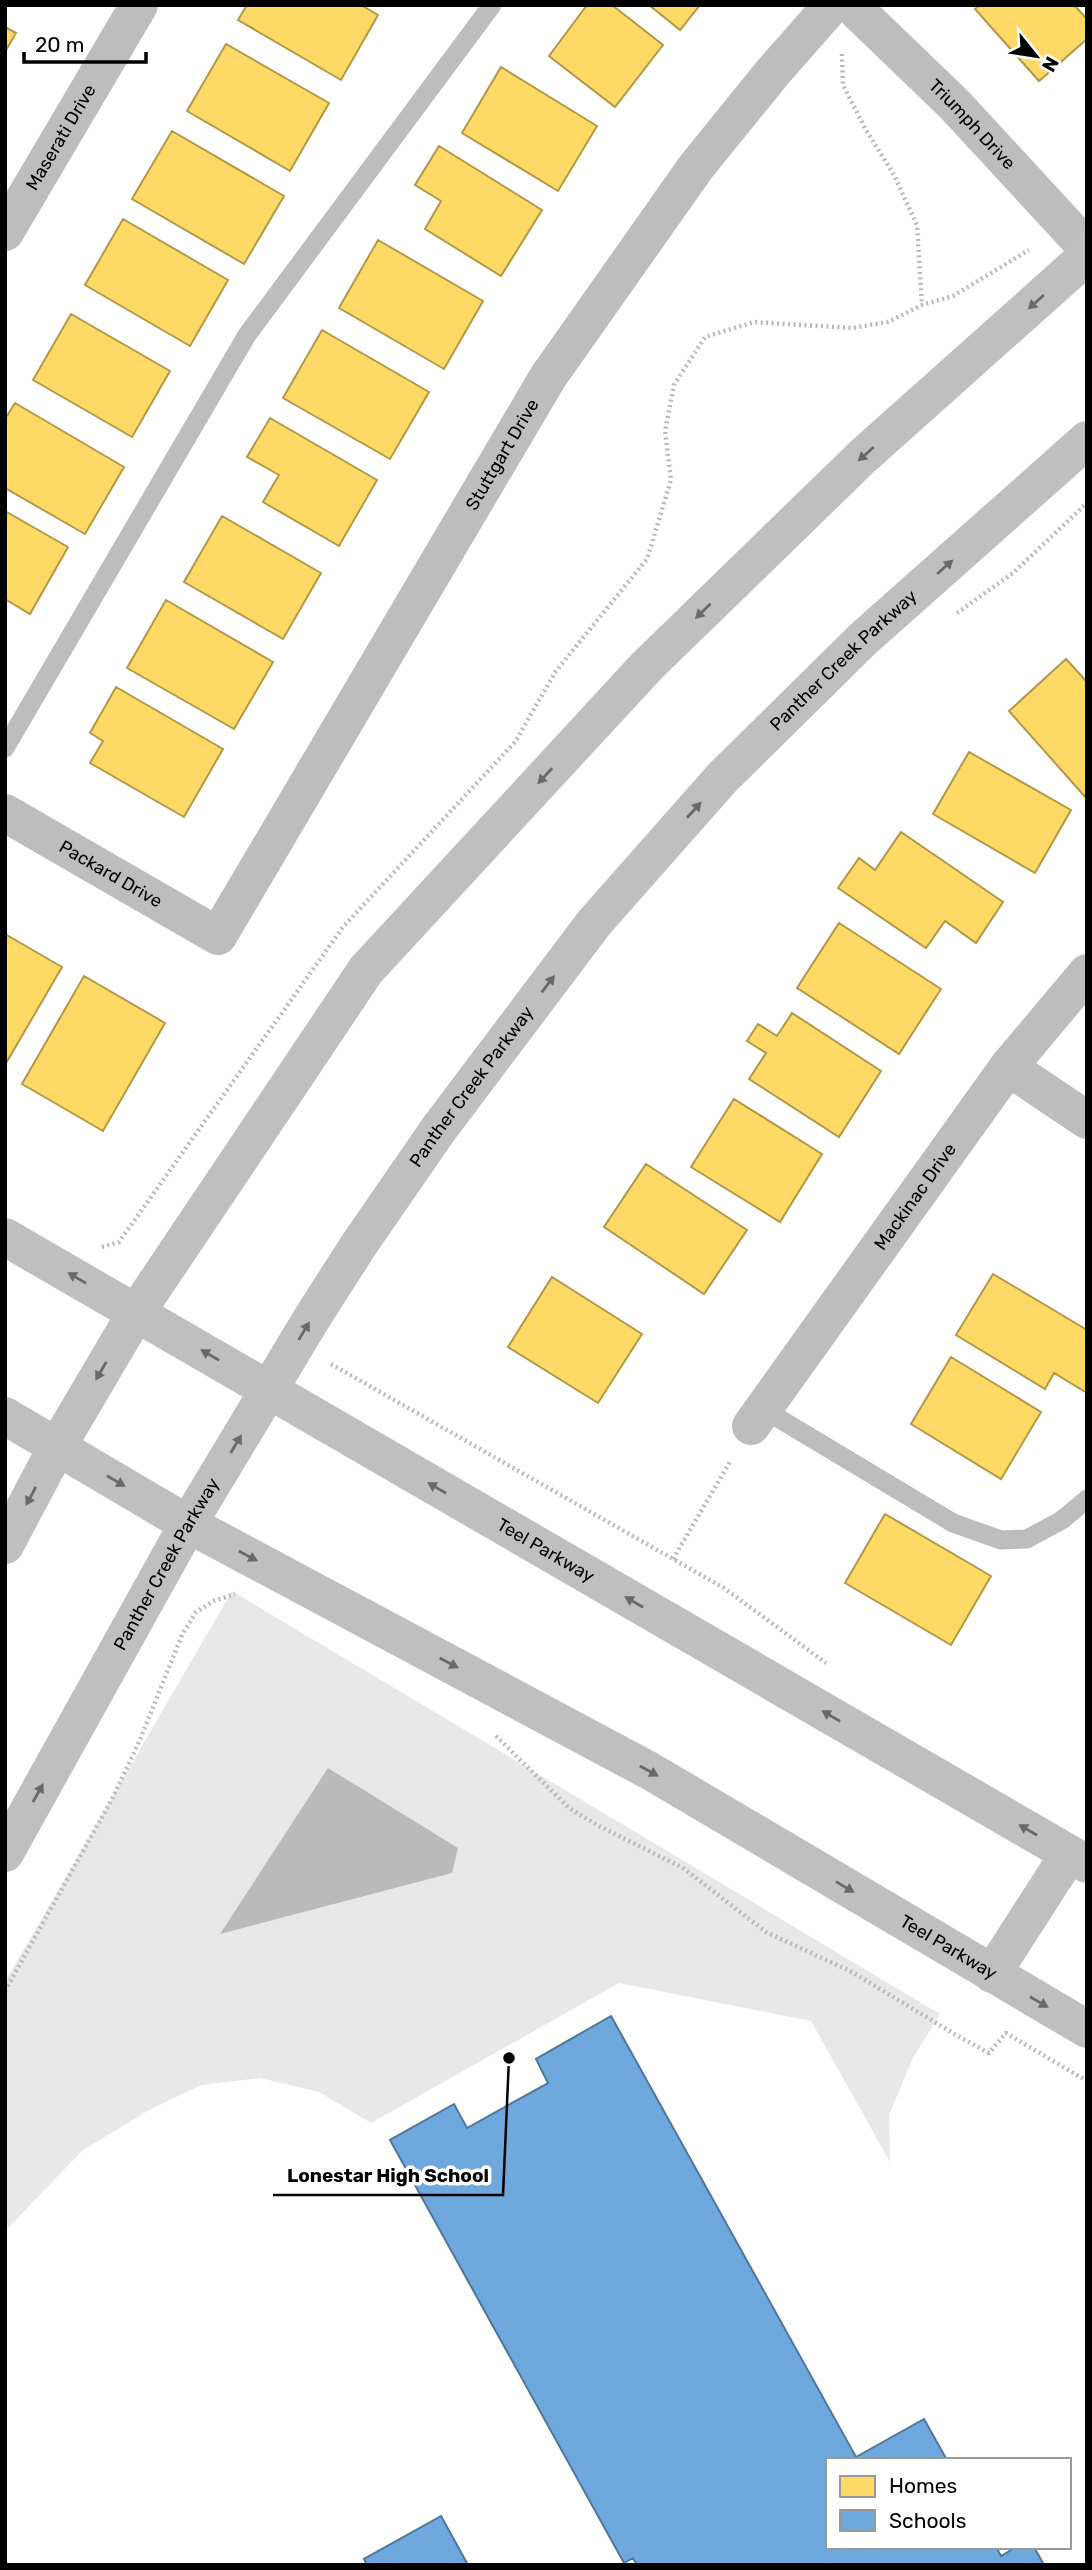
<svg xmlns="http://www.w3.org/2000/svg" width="1092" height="2570" viewBox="0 0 1092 2570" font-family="Rubik,sans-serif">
<rect width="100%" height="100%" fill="#fff"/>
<path fill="#e8e8e8" d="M 232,1591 L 940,2014 L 913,2058 L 889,2115 L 890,2162 L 811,2021 L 619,1983 L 371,2123 L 319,2092 L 260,2078 L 201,2085 L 151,2109 L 83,2150 L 5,2231 L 5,1982 Z"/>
<path fill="#bababa" d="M 328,1768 L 458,1848 L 452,1873 L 220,1934 Z"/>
<path fill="#ffd966" stroke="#b29847" stroke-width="2" d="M 247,5 L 361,5 L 378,15 L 341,80 L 238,20 Z
M 587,5 L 612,5 L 663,45 L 615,107 L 549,56 Z
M 649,5 L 700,5 L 680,30 Z
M 979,5 L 1074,5 L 1087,19 L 1087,39 L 1039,81 L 975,9 Z
M 5,27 L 16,33 L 5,52 Z
M 226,44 L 329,103 L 290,171 L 187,111 Z
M 501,67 L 597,126 L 558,191 L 462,133 Z
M 172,131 L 284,196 L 244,264 L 132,199 Z
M 439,146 L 542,210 L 501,276 L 425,229 L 441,201 L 415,185 Z
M 123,219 L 228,280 L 190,346 L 85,285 Z
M 378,240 L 483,301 L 444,369 L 339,308 Z
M 71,314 L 170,371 L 132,437 L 33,380 Z
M 322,330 L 429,392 L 390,459 L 283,398 Z
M 15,403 L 124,467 L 85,534 L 5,488 L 5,419 Z
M 270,418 L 377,480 L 339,546 L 263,502 L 279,475 L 247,457 Z
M 5,511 L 68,547 L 30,614 L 5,599 Z
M 222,516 L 321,573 L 283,639 L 184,582 Z
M 166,600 L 273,662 L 234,729 L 127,668 Z
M 1066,659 L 1087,682 L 1087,799 L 1009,711 Z
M 116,687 L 223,749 L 184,817 L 90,763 L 103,741 L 90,733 Z
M 969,752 L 1071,810 L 1035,873 L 933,814 Z
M 901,832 L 1003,902 L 976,943 L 945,921 L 926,948 L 838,888 L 859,858 L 875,870 Z
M 839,923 L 941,989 L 899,1054 L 797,988 Z
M 5,934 L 62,967 L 5,1065 Z
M 84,976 L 165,1023 L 103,1131 L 22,1084 Z
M 792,1013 L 881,1071 L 839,1137 L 749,1079 L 766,1053 L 747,1041 L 758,1024 L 777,1036 Z
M 734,1099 L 822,1154 L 780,1222 L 691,1167 Z
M 646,1164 L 747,1230 L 704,1294 L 604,1227 Z
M 993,1274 L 1087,1330 L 1087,1393 L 1054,1373 L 1045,1389 L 956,1335 Z
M 552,1277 L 642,1334 L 598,1403 L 508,1347 Z
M 951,1357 L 1041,1412 L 1001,1479 L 911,1424 Z
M 885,1514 L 991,1576 L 951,1645 L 845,1583 Z"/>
<path fill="#6fa8dc" stroke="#4e769a" stroke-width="2" d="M 611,2016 L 856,2457 L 924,2419 L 947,2460 L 828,2460 L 828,2547 L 996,2547 L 1001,2556 L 1016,2547 L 1034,2547 L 1044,2565 L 637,2565 L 633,2558 L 624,2563 L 390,2140 L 454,2104 L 467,2128 L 548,2083 L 536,2059 Z
M 441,2516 L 468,2565 L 367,2565 L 364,2559 Z"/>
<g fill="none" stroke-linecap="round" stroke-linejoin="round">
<path stroke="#b8b8b8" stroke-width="4.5" stroke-dasharray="2 3.5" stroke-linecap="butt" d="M 842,54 L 843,85 L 866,130 L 894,175 L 917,225 L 922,305
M 957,613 L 1013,573 L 1087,503
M 102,1247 L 119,1242 L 343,927 L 515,742 L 556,671 L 647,559 L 671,480 L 665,431 L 674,385 L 705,337 L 754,322 L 852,328 L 888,322 L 922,305 L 953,296 L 1029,250
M 331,1364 L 724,1588 L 826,1663
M 673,1559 L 731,1460
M 496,1736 L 569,1808 L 597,1825 L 683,1868 L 766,1932 L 852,1972 L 956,2035 L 989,2053 L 1006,2033 L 1087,2081
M 5,1991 L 111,1801 L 139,1742 L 182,1635 L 196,1612 L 214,1601 L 235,1594"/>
<path stroke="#bdbdbd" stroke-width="19" d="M 5,748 L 247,335 L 492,5
M 763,1409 L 953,1523 L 1001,1540 L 1027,1539 L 1062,1520 L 1087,1499"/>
<g stroke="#bdbdbd" stroke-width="38">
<path id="s1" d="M 851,5 L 954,104 L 1087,248"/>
<path id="s2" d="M 5,232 L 139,5"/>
<path id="s3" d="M 5,813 L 218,936 L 548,377 L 696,167 L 773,72 L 832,5"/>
<path d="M 1008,1067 L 1087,1120"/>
<path id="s4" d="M 751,1426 L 1008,1067 L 1087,973"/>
</g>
<g stroke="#bfbfbf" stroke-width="38">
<path id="s5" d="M 5,1237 L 1087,1864"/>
<path id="s6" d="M 5,1416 L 188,1524 L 650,1771 L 1087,2029"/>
<path d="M 5,1545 L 57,1447 L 136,1313 L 366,970 L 647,666 L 862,457 L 1087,256"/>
<path id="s7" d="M 5,1853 L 188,1524 L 312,1318 L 358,1246 L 438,1130 L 594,923 L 722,778 L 863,639 L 1087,440"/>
<path d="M 992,1974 L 1069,1854"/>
</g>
</g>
<defs><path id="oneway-solid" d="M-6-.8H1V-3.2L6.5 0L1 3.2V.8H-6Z" transform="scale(1.75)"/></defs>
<g fill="#696969">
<use href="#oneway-solid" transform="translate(1036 302) rotate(138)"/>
<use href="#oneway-solid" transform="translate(866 454) rotate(138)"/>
<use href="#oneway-solid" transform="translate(945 567) rotate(-42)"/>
<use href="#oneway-solid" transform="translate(703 611) rotate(136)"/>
<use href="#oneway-solid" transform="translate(545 776) rotate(133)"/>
<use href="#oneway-solid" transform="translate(694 810) rotate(-48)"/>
<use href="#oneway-solid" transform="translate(548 984) rotate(-53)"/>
<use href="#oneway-solid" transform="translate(77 1278) rotate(-150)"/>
<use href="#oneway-solid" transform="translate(304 1331) rotate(-59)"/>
<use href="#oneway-solid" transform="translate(210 1355) rotate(-150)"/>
<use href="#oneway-solid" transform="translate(101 1371) rotate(120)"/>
<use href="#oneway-solid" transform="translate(236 1444) rotate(-59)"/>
<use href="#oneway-solid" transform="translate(116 1481) rotate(30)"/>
<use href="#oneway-solid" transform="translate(437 1488) rotate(-150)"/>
<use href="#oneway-solid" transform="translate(31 1496) rotate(118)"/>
<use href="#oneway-solid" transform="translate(248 1556) rotate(28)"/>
<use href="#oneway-solid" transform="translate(634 1602) rotate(-150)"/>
<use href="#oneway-solid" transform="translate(449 1663) rotate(28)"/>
<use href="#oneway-solid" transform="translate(831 1716) rotate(-150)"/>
<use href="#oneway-solid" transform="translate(649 1771) rotate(29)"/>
<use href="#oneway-solid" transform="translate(38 1793) rotate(-61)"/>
<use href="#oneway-solid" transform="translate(1028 1830) rotate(-150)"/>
<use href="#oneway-solid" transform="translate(845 1887) rotate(31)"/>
<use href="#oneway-solid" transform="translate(1039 2002) rotate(30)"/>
</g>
<g text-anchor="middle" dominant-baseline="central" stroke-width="7" stroke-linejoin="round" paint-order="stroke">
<g font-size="18" fill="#000" stroke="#fff">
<text stroke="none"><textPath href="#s1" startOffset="170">Triumph Drive</textPath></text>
<text stroke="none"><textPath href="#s2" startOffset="110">Maserati Drive</textPath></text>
<text stroke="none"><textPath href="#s3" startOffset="805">Stuttgart Drive</textPath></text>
<text stroke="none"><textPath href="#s7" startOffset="1465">Panther Creek Parkway</textPath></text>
<text stroke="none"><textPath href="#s3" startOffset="122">Packard Drive</textPath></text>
<text stroke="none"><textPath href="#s7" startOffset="898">Panther Creek Parkway</textPath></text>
<text stroke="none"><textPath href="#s4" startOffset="282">Mackinac Drive</textPath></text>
<text stroke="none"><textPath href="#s5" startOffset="625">Teel Parkway</textPath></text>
<text stroke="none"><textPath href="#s7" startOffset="331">Panther Creek Parkway</textPath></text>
<text stroke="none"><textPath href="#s6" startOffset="1083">Teel Parkway</textPath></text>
</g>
</g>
<path fill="none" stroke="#000" stroke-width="2.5" d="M509 2058L503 2195H273"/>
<circle fill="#000" stroke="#fff" stroke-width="2.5" cx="509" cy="2058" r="7"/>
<g font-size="19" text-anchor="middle" font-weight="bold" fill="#000" stroke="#fff" stroke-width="7" stroke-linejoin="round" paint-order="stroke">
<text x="388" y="2182">Lonestar High School</text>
</g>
<rect width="1092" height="2570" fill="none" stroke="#000000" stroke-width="14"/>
<rect x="826" y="2458" width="245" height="91" fill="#ffffff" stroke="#999999" stroke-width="2"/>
<rect x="840" y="2476" width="35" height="21" fill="#ffd966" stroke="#999999" stroke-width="2"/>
<text x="889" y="2493" font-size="21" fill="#000000">Homes</text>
<rect x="840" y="2510" width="35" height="21" fill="#6fa8dc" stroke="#999999" stroke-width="2"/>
<text x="889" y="2528" font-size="21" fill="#000000">Schools</text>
<g transform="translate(1036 56) rotate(120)" stroke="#ffffff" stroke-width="5" paint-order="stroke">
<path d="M0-5L12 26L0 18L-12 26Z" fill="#000000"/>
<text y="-10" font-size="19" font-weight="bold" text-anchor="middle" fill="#000000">N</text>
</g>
<path d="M24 52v10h122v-10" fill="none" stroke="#000000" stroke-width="3.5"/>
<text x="35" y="52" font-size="21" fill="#000000" stroke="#ffffff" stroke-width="5" paint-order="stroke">20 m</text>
</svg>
